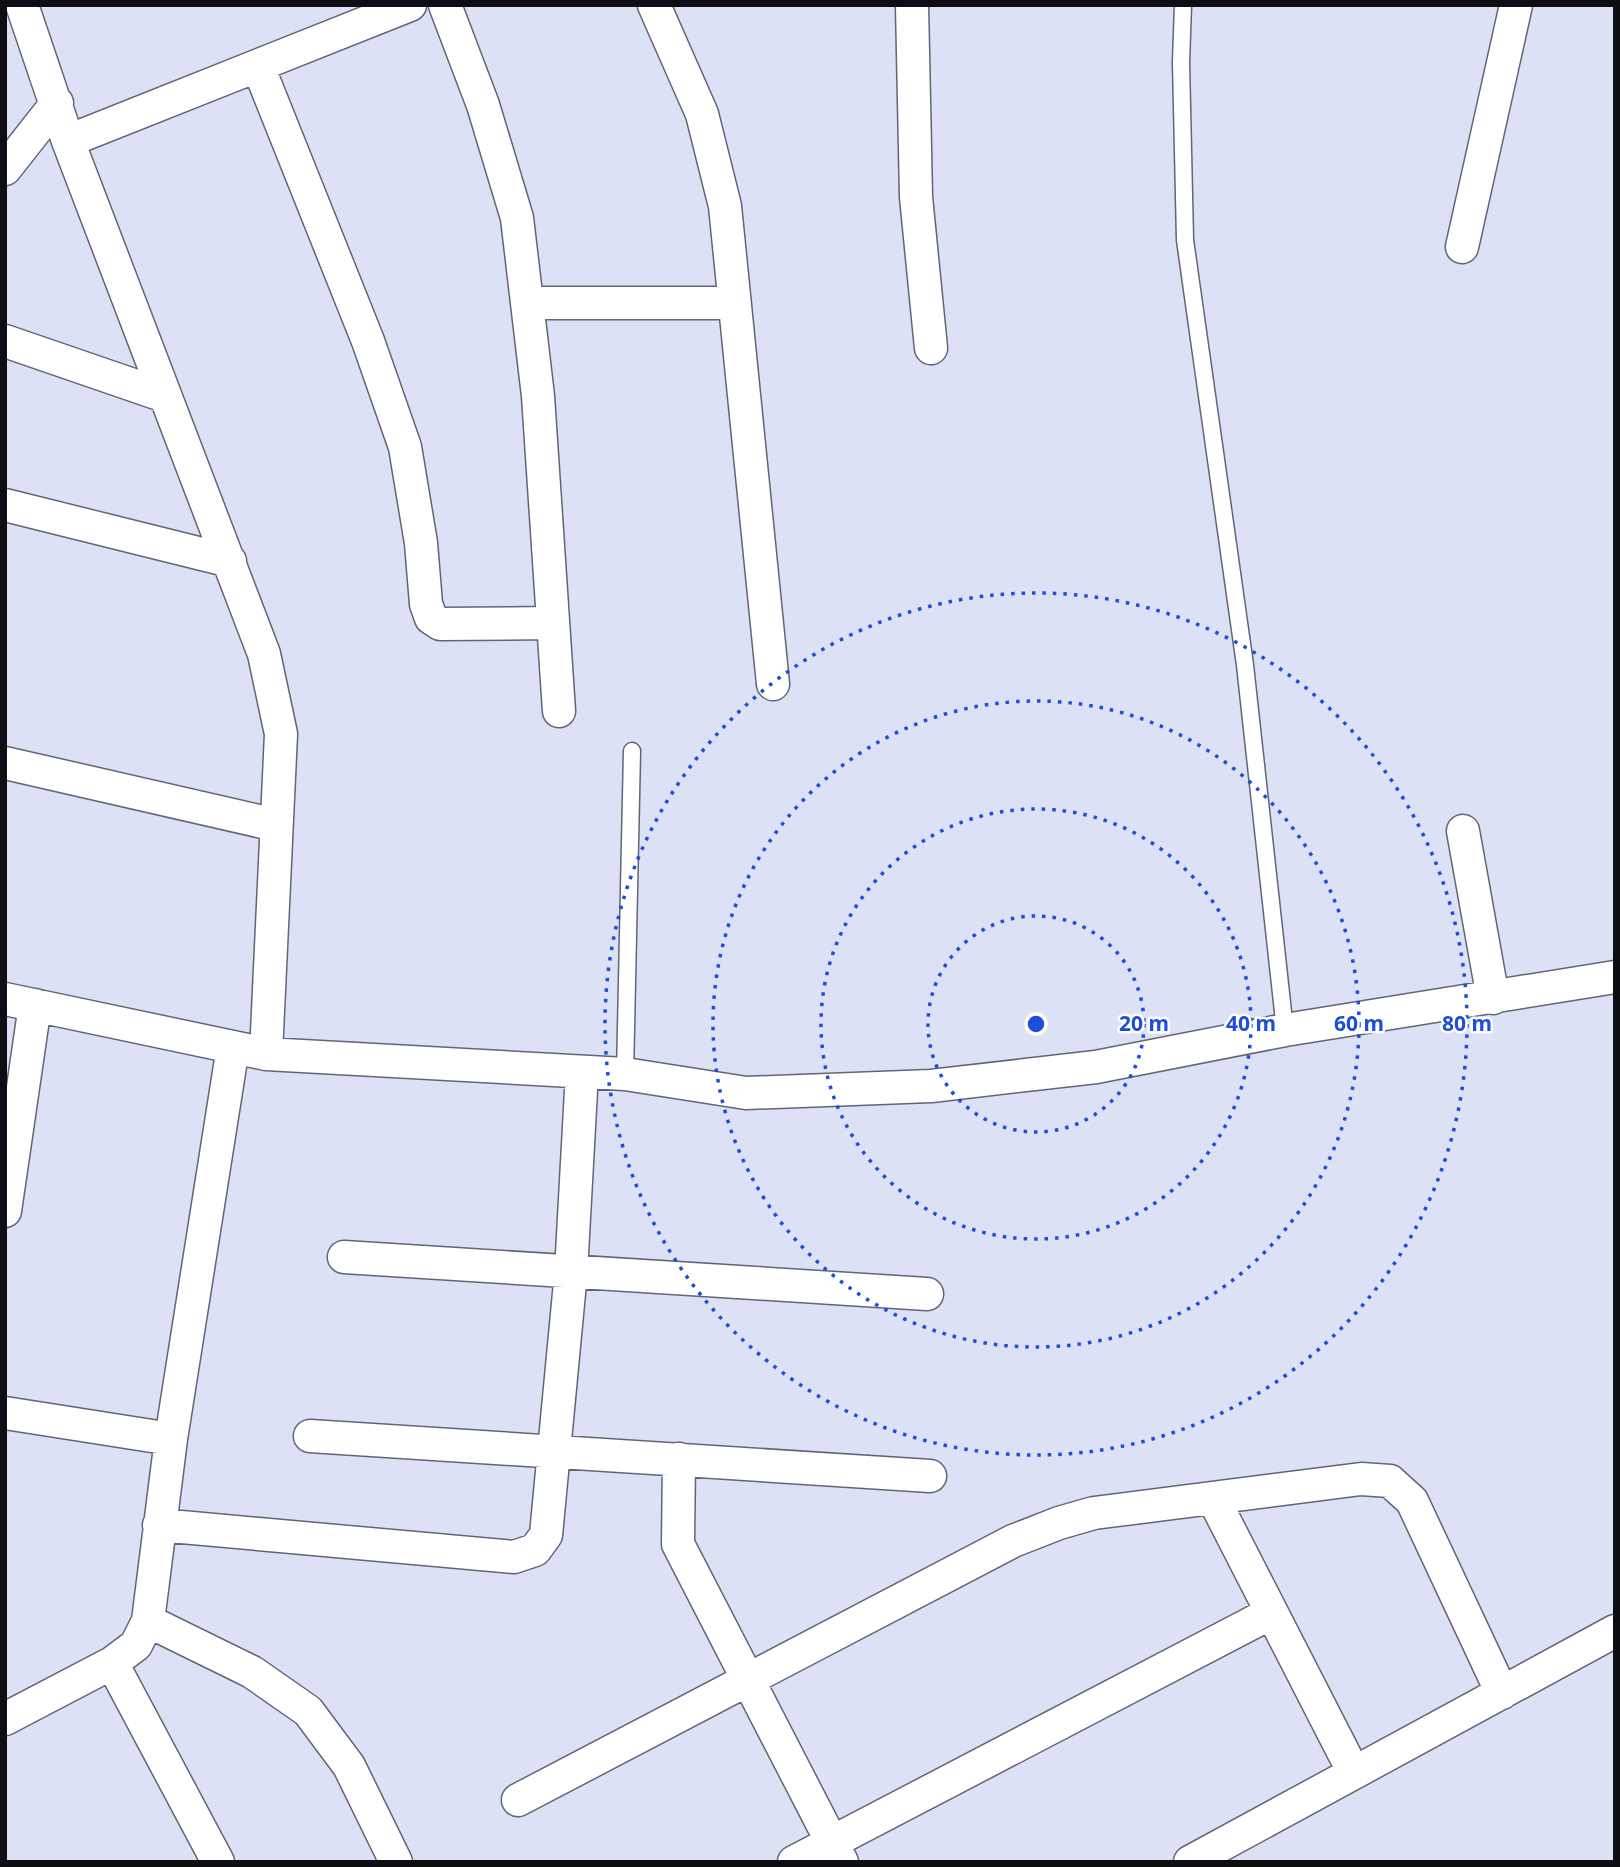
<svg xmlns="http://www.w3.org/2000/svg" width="1620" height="1867" viewBox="0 0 1620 1867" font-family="'Noto Sans',sans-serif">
<rect width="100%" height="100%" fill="#dce1f5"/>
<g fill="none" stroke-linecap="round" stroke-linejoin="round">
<defs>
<path id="lane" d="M 1183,5 L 1181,62 L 1185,240 L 1245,665 L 1285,1030
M 625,1074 L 632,751"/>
<path id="street" d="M 22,5 L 68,141 L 264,654 L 281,734 L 266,1054
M 445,5 L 483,105 L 517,218 L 538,396 L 559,711
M 654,5 L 702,114 L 725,206 L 773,684
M 912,5 L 916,197 L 931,348
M 258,66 L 368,341 L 405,447 L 421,543 L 426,604 L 431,618 L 440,624 L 553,623
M 68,141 L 410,5
M 5,169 L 57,103
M 1462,247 L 1516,5
M 528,303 L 734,303
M 5,341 L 165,396
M 5,505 L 230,561
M 5,763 L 276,825
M 1463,831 L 1493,998
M 5,999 L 266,1054 L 625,1074 L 746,1093 L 931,1086 L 1096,1067 L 1285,1030 L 1615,977
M 5,1211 L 35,1005
M 344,1257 L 927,1294
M 5,1413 L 171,1439 L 233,1047
M 310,1436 L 930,1476
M 679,1459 L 678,1544 L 842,1862
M 1213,1498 L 1354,1773
M 159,1525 L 514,1557 L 535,1550 L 546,1535 L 571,1272 L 582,1072
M 148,1621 L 252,1672 L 308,1711 L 349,1766 L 396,1862
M 112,1663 L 218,1862
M 5,1719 L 112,1663 L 136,1645 L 148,1621 L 171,1439
M 518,1800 L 1013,1541 L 1059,1523 L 1094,1513 L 1361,1479 L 1390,1481 L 1412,1501 L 1502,1693
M 794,1862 L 1271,1613
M 1190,1862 L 1615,1631"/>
</defs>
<use href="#lane" stroke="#616576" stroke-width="19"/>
<use href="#street" stroke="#616576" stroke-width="35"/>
<use href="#lane" stroke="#fff" stroke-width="16"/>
<use href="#street" stroke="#fff" stroke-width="32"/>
</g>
<g fill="none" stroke="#1d4ed8" stroke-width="3.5" stroke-dasharray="3.5 7">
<circle cx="1036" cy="1024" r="108"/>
<circle cx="1036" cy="1024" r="215"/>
<circle cx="1036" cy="1024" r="323"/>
<circle cx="1036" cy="1024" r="431"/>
</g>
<circle cx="1036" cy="1024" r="10" fill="#1d4ed8" stroke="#fff" stroke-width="3.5"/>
<g font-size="21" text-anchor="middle" font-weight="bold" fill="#1d4ed8" stroke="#fff" stroke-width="5" stroke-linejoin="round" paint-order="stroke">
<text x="1144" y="1031">20 m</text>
<text x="1251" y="1031">40 m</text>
<text x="1359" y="1031">60 m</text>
<text x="1467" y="1031">80 m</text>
</g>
<rect width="1620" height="1867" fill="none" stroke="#0c0e14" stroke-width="14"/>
</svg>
